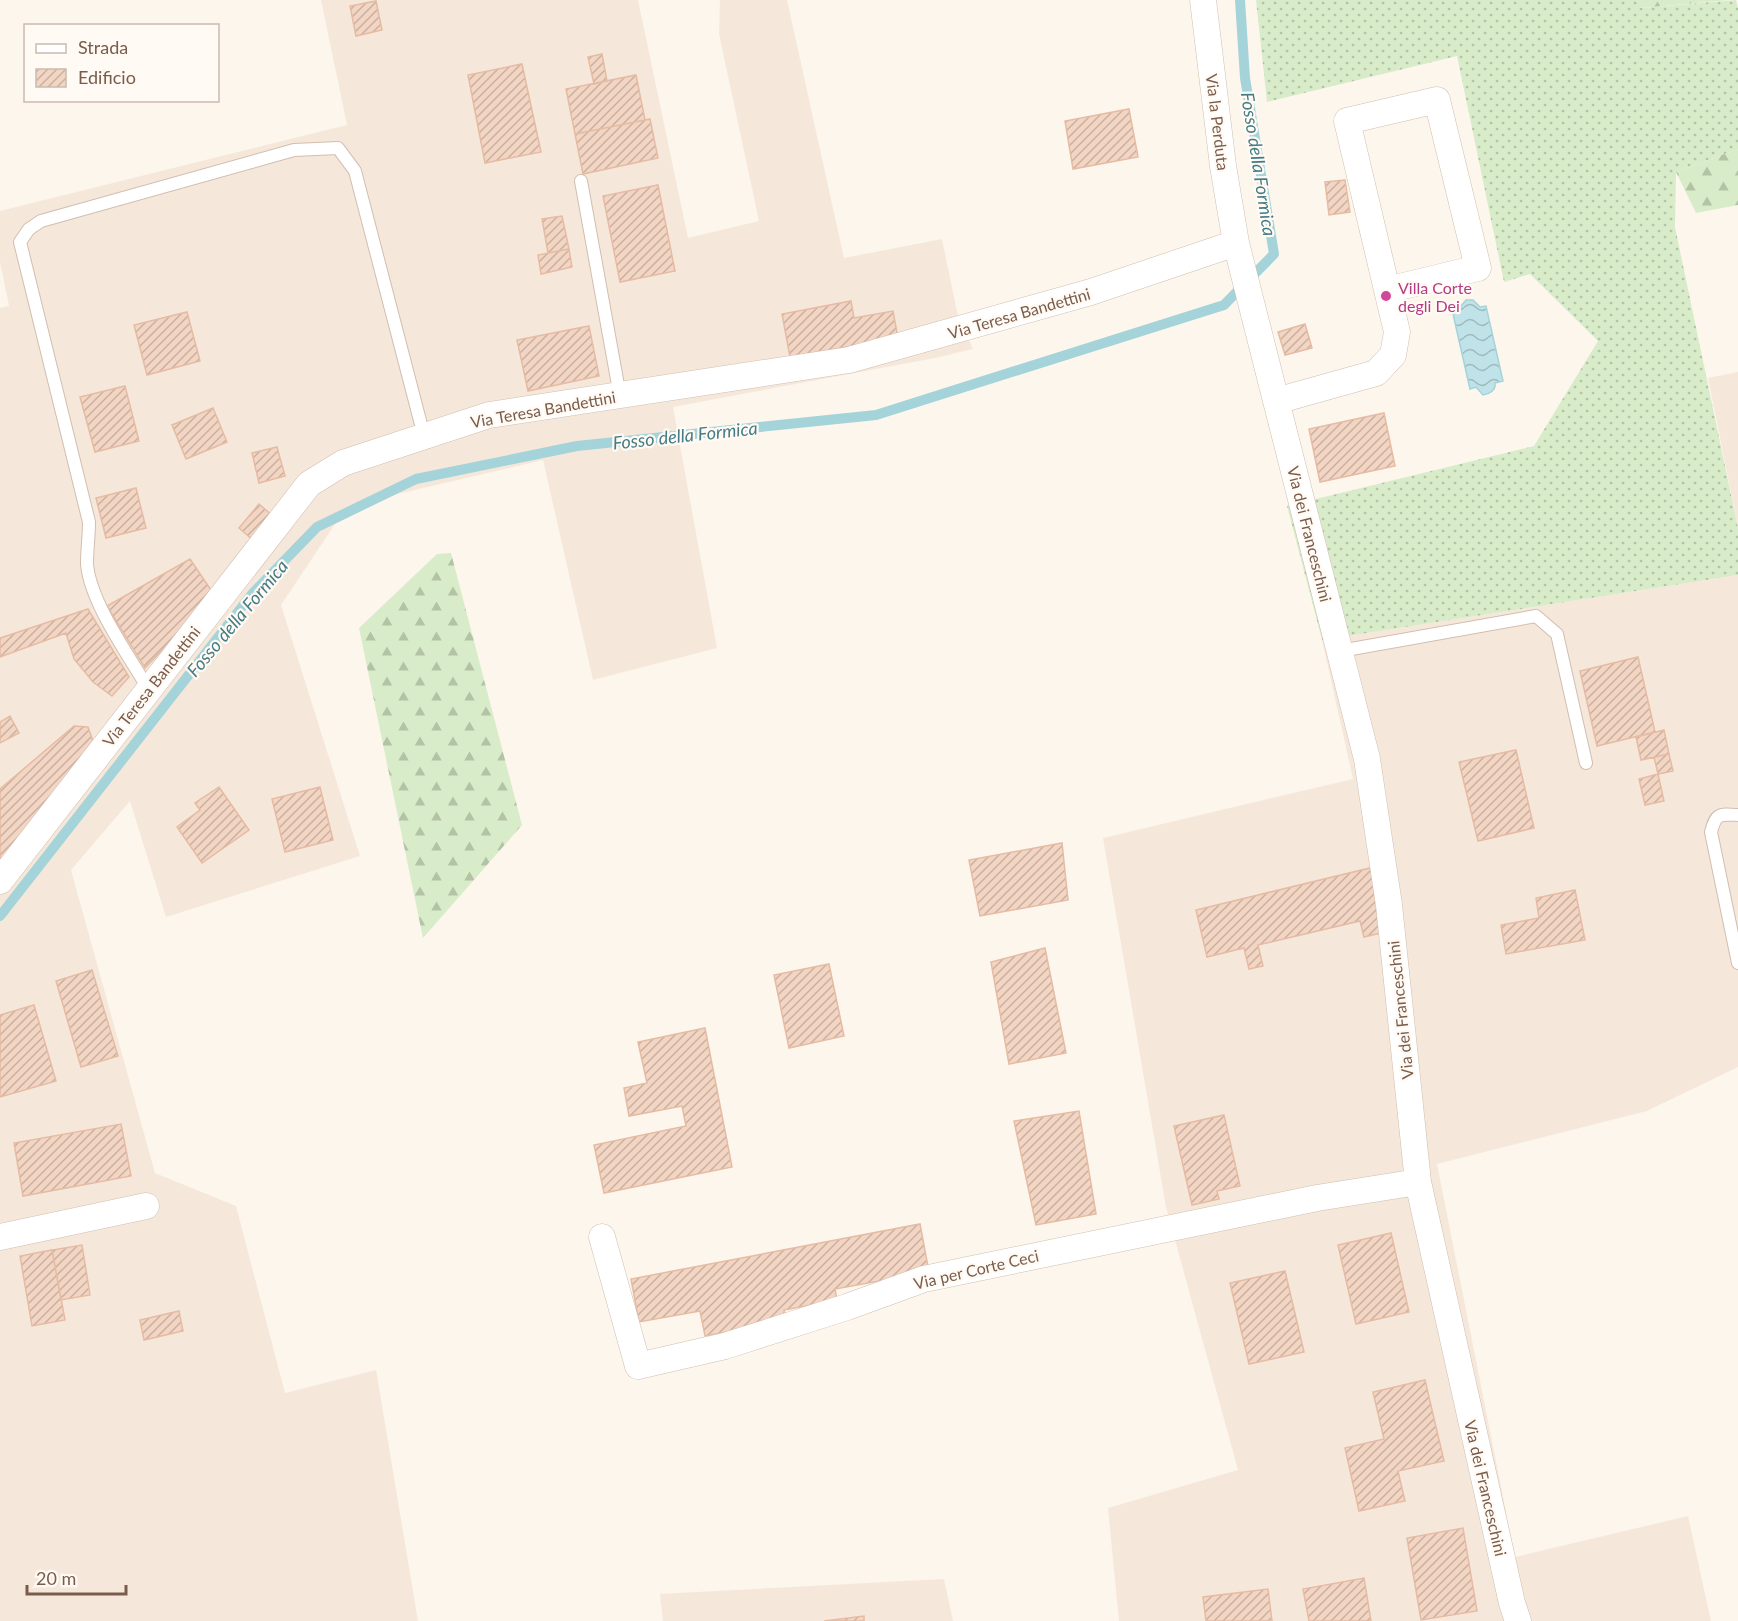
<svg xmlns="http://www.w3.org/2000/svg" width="1738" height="1621" viewBox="0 0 1738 1621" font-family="Lato,sans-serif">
<defs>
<pattern id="grass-dots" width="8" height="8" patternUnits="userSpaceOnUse" patternTransform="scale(1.5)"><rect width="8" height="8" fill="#d8ecc9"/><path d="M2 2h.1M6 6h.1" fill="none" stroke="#b4c2a5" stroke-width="1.8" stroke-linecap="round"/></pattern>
<pattern id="forest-firs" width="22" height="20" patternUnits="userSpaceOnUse" patternTransform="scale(1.5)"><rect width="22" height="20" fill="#d8ecc9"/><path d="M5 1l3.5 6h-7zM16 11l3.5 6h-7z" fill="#b4c2a5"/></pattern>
<pattern id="water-waves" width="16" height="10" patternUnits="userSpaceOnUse" patternTransform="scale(1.5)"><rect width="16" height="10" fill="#bfe3e8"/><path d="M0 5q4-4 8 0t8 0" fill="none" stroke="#a0bbbe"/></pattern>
<pattern id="building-hatch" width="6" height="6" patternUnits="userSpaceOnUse" patternTransform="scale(1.5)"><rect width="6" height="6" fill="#f3d5c3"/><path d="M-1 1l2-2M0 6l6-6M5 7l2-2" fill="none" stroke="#cab0a1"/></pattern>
</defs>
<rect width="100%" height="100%" fill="#fdf6ec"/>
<path fill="#f5e8da" d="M 321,0 L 638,0 L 688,238 L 759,221 L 719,34 L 720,0 L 787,0 L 844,258 L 942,239 L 957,312 L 973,349 L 935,358 L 673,407 L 717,648 L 593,680 L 543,460 L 389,496 L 335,524 L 281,605 L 360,856 L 166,917 L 130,801 L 71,870 L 155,1173 L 236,1206 L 285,1393 L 376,1370 L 418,1621 L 0,1621 L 0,308 L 9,306 L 0,262 L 0,211 L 347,125 Z
M 1738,372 L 1738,528 L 1708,378 Z
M 1738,575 L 1738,1067 L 1647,1111 L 1437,1164 L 1515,1557 L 1688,1516 L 1711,1621 L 1119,1621 L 1108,1508 L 1238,1470 L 1166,1207 L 1103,838 L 1353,779 L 1322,640 Z
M 944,1579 L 953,1621 L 663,1621 L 660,1594 Z"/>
<path fill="url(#grass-dots)" d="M 1256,0 L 1639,0 L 1641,8 L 1736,0 L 1738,8 L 1738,149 L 1676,172 L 1675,227 L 1738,528 L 1738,575 L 1322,640 L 1287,506 L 1534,446 L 1598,341 L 1530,274 L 1504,282 L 1457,56 L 1267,102 Z"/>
<path fill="url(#forest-firs)" d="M 1639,0 L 1730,0 L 1640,8 Z
M 1738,149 L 1738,205 L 1696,213 L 1676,172 Z
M 451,553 L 522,825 L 423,938 L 359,628 L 437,554 Z"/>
<path fill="url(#water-waves)" stroke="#a5d3da" stroke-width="1.5" d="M 1466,300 L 1473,300 L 1480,307 L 1486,306 L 1503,381 L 1495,383 C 1496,390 1490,394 1483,395 L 1476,387 L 1470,389 L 1453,314 L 1460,312 L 1461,306 Z"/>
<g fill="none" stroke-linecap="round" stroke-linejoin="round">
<path stroke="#a5d3da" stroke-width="10" d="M 0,916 L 252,594 L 317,527 L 416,479 L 577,446 L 876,415 L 1224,305 L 1274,254 L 1245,78 L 1240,0"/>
</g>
<path fill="url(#building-hatch)" stroke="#e6bba3" stroke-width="1.5" d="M 376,1 L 382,30 L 356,36 L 350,6 Z
M 602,54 L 607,81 L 594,84 L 588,57 Z
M 522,64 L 541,152 L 485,163 L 468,75 Z
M 636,75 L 645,120 L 575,134 L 566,89 Z
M 1129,109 L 1138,157 L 1073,169 L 1065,121 Z
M 650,119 L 658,158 L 583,174 L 575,134 Z
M 1345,180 L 1350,212 L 1329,215 L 1325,182 Z
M 658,185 L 675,271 L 620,282 L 603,196 Z
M 562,216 L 569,249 L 548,253 L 542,219 Z
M 569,249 L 572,267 L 541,274 L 538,255 Z
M 851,301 L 854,318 L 893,311 L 898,338 L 790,357 L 782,314 Z
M 187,312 L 200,361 L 147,375 L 134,325 Z
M 1305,324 L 1312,348 L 1285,355 L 1278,332 Z
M 589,326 L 599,376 L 528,391 L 517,340 Z
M 125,386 L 139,441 L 95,452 L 80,397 Z
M 213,408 L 227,442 L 186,459 L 172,425 Z
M 1384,413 L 1395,466 L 1320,482 L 1309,429 Z
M 277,447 L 285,476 L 259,483 L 252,453 Z
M 136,488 L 146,528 L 106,538 L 96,498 Z
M 259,504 L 274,517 L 254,541 L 239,528 Z
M 190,559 L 215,596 L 145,668 L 107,606 Z
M 88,609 L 129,677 L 112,696 L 93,682 L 74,659 L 66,633 L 0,657 L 0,638 Z
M 1638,657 L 1655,732 L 1597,746 L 1580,671 Z
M 10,716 L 19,733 L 0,743 L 0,722 Z
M 74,726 L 88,727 L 94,744 L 0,872 L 0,789 Z
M 1664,730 L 1669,754 L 1641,760 L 1636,737 Z
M 1516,750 L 1534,828 L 1478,841 L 1459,762 Z
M 1669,754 L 1673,771 L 1658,774 L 1654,757 Z
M 1658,774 L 1664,801 L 1645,805 L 1639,779 Z
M 219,787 L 249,830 L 202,863 L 177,827 L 200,810 L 195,803 Z
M 320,787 L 333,840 L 285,852 L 272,799 Z
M 1062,843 L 1068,900 L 980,916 L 969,860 Z
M 1374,867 L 1389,931 L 1364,937 L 1360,921 L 1258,945 L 1263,966 L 1249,969 L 1244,948 L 1207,957 L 1196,910 Z
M 1575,890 L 1585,940 L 1506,954 L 1501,925 L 1539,918 L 1536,898 Z
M 1045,948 L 1066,1053 L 1009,1064 L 991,962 Z
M 829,964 L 844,1036 L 789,1048 L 774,975 Z
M 92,970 L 118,1056 L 81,1067 L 56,981 Z
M 34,1005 L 56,1081 L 0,1097 L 0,1015 Z
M 705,1028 L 732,1167 L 604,1193 L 594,1145 L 686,1126 L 682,1106 L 629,1116 L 624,1088 L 647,1083 L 638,1042 Z
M 1079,1111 L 1096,1214 L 1036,1225 L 1014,1121 Z
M 1224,1115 L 1240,1186 L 1217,1191 L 1219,1199 L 1192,1205 L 1174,1126 Z
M 121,1124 L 131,1176 L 23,1196 L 14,1143 Z
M 920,1224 L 929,1272 L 835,1289 L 837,1300 L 784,1310 L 786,1321 L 705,1336 L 700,1311 L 639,1322 L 631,1279 Z
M 1391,1233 L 1409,1312 L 1356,1324 L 1338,1245 Z
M 82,1245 L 90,1295 L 61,1300 L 52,1250 Z
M 52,1250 L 65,1320 L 32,1326 L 20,1256 Z
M 1285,1271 L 1304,1352 L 1249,1364 L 1230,1283 Z
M 179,1311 L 183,1331 L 144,1340 L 140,1320 Z
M 1425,1380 L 1444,1461 L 1398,1471 L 1405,1501 L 1359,1511 L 1345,1448 L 1384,1439 L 1373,1392 Z
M 1463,1528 L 1477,1611 L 1421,1620 L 1407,1538 Z
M 1364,1578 L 1371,1621 L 1309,1621 L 1303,1589 Z
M 1268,1589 L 1272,1621 L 1206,1621 L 1203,1597 Z
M 864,1616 L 864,1621 L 824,1621 Z"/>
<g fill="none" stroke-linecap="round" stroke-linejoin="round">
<defs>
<path id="lane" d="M 581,181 L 620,396
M 1340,651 L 1536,616 L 1557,634 L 1586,763
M 149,690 C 129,656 90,602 87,564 C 87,550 89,535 89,522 L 20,242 L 29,229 L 41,221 L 294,150 L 338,148 L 355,171 L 424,436
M 1738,815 C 1719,814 1716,813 1711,832 L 1738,963"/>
<path id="street" d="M 1203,0 L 1223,166 L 1236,243 L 1367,759 L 1389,905 L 1418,1182 L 1512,1603 L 1518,1621
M 1276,401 L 1376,373 L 1393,355 L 1397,332 L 1347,121 L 1437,100 L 1478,268 L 1387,290
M 0,881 L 309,484 L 343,463 L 489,415 L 849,360 L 1091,292 L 1236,243
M 0,1237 L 146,1206
M 602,1237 L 638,1366 L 725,1346 L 847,1307 L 924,1279 L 1317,1198 L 1418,1182"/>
</defs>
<use href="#lane" stroke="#d1beb0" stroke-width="14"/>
<use href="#street" stroke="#d1beb0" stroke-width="27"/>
<use href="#lane" stroke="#fff" stroke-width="12"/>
<use href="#street" stroke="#fff" stroke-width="26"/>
</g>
<circle fill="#d1479c" stroke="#fffaf3" stroke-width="2" cx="1386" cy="296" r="6"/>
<g text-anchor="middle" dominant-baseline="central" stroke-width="4.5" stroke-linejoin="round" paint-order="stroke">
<g font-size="16" fill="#7a5c4d" stroke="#fffaf3">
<text transform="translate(1218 122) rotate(83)">Via la Perduta</text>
<text transform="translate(1019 313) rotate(-16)">Via Teresa Bandettini</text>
<text transform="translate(543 409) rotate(-10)">Via Teresa Bandettini</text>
<text transform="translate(1310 534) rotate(76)">Via dei Franceschini</text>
<text transform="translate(151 686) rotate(-52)">Via Teresa Bandettini</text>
<text transform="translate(1400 1010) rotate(-96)">Via dei Franceschini</text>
<text transform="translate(976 1269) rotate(-13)">Via per Corte Ceci</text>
<text transform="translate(1486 1488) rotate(77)">Via dei Franceschini</text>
</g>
<g font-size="16" fill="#b23c85" stroke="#fffaf3" text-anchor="start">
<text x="1398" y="287">Villa Corte<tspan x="1398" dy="18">degli Dei</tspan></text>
</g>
<g font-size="18" font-style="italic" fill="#437c86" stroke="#fffaf3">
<text transform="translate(1259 164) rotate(81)">Fosso della Formica</text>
<text transform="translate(685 435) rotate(-6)">Fosso della Formica</text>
<text transform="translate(237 618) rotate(-50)">Fosso della Formica</text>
</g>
</g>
<rect x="24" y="24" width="195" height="78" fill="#fffaf3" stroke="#cabbb1" stroke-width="1.5"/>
<rect x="36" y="44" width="30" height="9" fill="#ffffff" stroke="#cabbb1" stroke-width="1.5"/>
<text x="78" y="54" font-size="18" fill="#7a5c4d">Strada</text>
<rect x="36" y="69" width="30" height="18" fill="url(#building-hatch)" stroke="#cabbb1" stroke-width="1.5"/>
<text x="78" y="84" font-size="18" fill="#7a5c4d">Edificio</text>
<path d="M27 1585v9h99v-9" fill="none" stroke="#7a5c4d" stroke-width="3"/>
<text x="36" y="1585" font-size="18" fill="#7a5c4d" stroke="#fffaf3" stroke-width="4.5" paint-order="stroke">20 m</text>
</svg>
